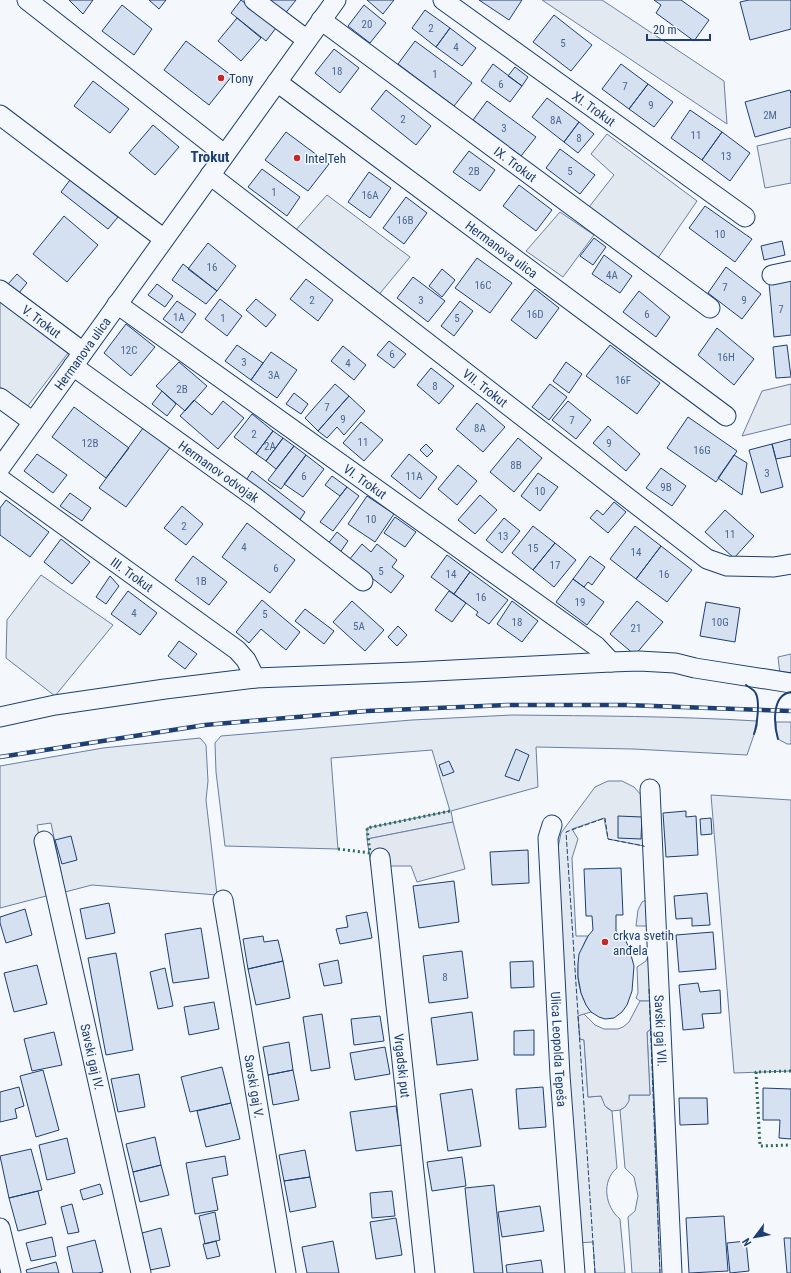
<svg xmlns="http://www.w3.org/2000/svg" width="791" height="1273" viewBox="0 0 791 1273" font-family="'Roboto Condensed',sans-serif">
<rect width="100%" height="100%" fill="#f4f7fb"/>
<path fill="#e3e9f0" stroke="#687fa3" d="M 542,0 L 602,0 L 724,81 L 727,124 Z
M 607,134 L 697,201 L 656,261 L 589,207 L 614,175 L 591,154 Z
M 791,138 L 791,183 L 765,188 L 757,146 Z
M 327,195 L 410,257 L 377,297 L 294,232 Z
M 560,212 L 594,235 L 563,277 L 526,251 Z
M 0,296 L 63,343 L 68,353 L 27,407 L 0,387 Z
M 791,384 L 791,424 L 742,436 L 762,391 Z
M 41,575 L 113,625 L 55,696 L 6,658 L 7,620 Z
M 791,654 L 791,676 L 780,674 L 778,657 Z
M 512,715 C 594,716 675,716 757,721 L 757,726 L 747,755 L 633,749 L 536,747 L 538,787 L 451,811 L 453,822 L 367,839 L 367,828 L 450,811 L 432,750 L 331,758 L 338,849 L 225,846 L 216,772 L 215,743 L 221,736 L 412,720 Z
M 776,722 L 791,722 L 791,744 L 787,744 L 778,739 L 776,731 Z
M 200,738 L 206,745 L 208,781 L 206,800 L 217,895 L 92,885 L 65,892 L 51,823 L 37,825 L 50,895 L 0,908 L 0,766 L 103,748 Z
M 608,781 L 622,781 L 634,787 L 641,795 L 644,846 L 608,839 L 604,818 L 572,829 L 578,839 L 572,858 L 576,936 L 588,936 C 574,961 574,988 591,1012 L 578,1016 L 580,1039 L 584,1039 L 588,1097 L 601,1096 L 607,1108 L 612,1111 L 617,1168 C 601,1181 605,1207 620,1219 L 625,1273 L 595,1273 L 593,1242 L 578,1243 L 557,853 L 561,833 L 595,787 Z
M 711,795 L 791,800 L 791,1071 L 734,1073 Z
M 646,900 L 647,926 L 636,926 L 638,910 L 642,902 Z
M 648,956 L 650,1001 L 640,1001 L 636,998 L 638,993 L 637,967 L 646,961 Z
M 651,1029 L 660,1273 L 632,1273 L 628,1217 L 635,1211 L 638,1196 L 634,1177 L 625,1168 L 620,1110 C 625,1108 630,1101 629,1095 L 650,1095 L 647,1032 Z"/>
<path fill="#e3e8f0" stroke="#687fa3" d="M 453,822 L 465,869 L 417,882 L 411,866 L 371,866 L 367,839 Z
M 640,1001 L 650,1001 L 651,1029 L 647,1032 L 650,1095 L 629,1095 L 629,1101 L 625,1107 L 620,1110 L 612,1111 L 605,1106 L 601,1096 L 588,1097 L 584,1040 L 580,1039 L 578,1016 L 584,1014 L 595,1025 L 604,1029 L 618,1029 L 623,1027 L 629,1022 Z"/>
<path fill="#d5e0f0" stroke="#1d3f73" d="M 69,0 L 93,0 L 83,14 Z
M 149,0 L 166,0 L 159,9 Z
M 241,0 L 276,28 L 266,41 L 231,13 Z
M 264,0 L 296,0 L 284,15 Z
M 367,0 L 394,0 L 383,14 Z
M 479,0 L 522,0 L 509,20 Z
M 654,0 L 681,0 L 709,20 L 694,41 L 656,13 L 661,5 Z
M 749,0 L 791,0 L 791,29 L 750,40 L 740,2 Z
M 122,5 L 152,29 L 134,55 L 102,31 Z
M 364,5 L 386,23 L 370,43 L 348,26 Z
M 425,10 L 450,28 L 436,47 L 412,28 Z
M 554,15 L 592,45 L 571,71 L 533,42 Z
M 237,18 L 261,38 L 241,61 L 218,41 Z
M 450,28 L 476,48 L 462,66 L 436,47 Z
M 186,41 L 232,76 L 209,105 L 164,70 Z
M 415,41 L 472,83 L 454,106 L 398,64 Z
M 334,49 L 359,68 L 340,93 L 315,73 Z
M 493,64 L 522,86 L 510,102 L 481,81 Z
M 621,64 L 648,84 L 629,109 L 602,89 Z
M 515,67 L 528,77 L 522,86 L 508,76 Z
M 93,81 L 129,109 L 110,133 L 74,106 Z
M 648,84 L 673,102 L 654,127 L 629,109 Z
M 386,90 L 431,126 L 416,145 L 371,109 Z
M 790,90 L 791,94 L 791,127 L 755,137 L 745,102 Z
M 547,98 L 579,122 L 564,142 L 532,117 Z
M 487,101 L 536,137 L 521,156 L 473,120 Z
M 690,110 L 722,132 L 702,160 L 671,138 Z
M 579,122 L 594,134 L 578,153 L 564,142 Z
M 153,125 L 179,147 L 155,175 L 129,153 Z
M 286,132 L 329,164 L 308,191 L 265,160 Z
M 722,132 L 750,153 L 730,181 L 702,160 Z
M 560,149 L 595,175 L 580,194 L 546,168 Z
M 469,151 L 495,170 L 480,191 L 453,172 Z
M 262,169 L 300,197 L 287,216 L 248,187 Z
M 369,172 L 391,188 L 370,218 L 348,202 Z
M 70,180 L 118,217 L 108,229 L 61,192 Z
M 519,185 L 552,210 L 536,231 L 503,206 Z
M 406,197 L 427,213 L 404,244 L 383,228 Z
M 705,206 L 752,239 L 735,262 L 689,228 Z
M 64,216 L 98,245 L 67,282 L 33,254 Z
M 594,238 L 606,247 L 593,265 L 580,256 Z
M 782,241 L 785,255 L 764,260 L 761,246 Z
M 208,243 L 236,266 L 217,291 L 188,269 Z
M 604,255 L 632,276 L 620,293 L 592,274 Z
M 477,258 L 512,283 L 490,313 L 455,288 Z
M 183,264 L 217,291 L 206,304 L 172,280 Z
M 726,267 L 761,294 L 742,319 L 708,293 Z
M 442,269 L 455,280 L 442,297 L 429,286 Z
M 17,274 L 27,283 L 19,293 L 8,284 Z
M 413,277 L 445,301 L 428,322 L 397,298 Z
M 306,279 L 333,300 L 318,321 L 290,299 Z
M 791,281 L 791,335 L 774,337 L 769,283 Z
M 157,284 L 173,296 L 165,307 L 148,295 Z
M 535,289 L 559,308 L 536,339 L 511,320 Z
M 639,291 L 670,317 L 656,337 L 623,312 Z
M 220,299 L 242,316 L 227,336 L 205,319 Z
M 256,299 L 276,315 L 266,327 L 246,310 Z
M 177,301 L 196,314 L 182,333 L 163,319 Z
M 460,301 L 473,311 L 454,336 L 441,326 Z
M 126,324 L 155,347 L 131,376 L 104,353 Z
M 717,328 L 754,359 L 734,385 L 698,355 Z
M 389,341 L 406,354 L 394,368 L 377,355 Z
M 237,345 L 263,363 L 251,380 L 225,361 Z
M 610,345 L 660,383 L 637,414 L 586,376 Z
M 787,345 L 791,377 L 776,378 L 773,347 Z
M 343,346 L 366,365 L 354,380 L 331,361 Z
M 271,352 L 297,370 L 277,398 L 251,380 Z
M 179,362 L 207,386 L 185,411 L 156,386 Z
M 566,362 L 582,374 L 569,393 L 553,381 Z
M 431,368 L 454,386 L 439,404 L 417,385 Z
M 335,384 L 349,396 L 318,431 L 305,418 Z
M 550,384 L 567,397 L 549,420 L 532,407 Z
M 162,391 L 176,404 L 167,416 L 152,404 Z
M 294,393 L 308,404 L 301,414 L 286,404 Z
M 349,396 L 365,411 L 344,435 L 337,427 L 327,438 L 318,431 Z
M 194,400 L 212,415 L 223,401 L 244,418 L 218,449 L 180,416 Z
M 568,401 L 591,420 L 576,439 L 552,420 Z
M 477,403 L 505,427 L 483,452 L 456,429 Z
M 74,407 L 129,448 L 106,478 L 52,437 Z
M 252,414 L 273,431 L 256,454 L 234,437 Z
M 688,417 L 737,451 L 716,482 L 667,448 Z
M 361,422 L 383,440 L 364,461 L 343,443 Z
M 608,426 L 640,454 L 626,471 L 593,443 Z
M 143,428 L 170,448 L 126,507 L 99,488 Z
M 273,431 L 283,438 L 266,461 L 256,454 Z
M 283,438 L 294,446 L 276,469 L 266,461 Z
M 518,438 L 542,458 L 514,492 L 490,472 Z
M 791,439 L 791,456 L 776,459 L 772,444 Z
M 426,444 L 433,451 L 427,457 L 420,450 Z
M 772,444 L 783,487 L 761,493 L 749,450 Z
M 294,446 L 306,455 L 281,489 L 268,480 Z
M 37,454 L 67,475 L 53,493 L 24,471 Z
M 409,454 L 437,477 L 420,499 L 391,476 Z
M 306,455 L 324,469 L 303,497 L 284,484 Z
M 734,455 L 747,463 L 742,495 L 718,478 Z
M 458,465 L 477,481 L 457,505 L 438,489 Z
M 661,468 L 686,486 L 672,506 L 646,488 Z
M 252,471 L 305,512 L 297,524 L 243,485 Z
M 538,473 L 558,487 L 540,511 L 521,496 Z
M 332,476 L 347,487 L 340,496 L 325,485 Z
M 347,487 L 359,496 L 333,531 L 320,522 Z
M 70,493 L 91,508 L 82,521 L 60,506 Z
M 480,495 L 497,510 L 475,534 L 458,520 Z
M 367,496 L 394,514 L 375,542 L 348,524 Z
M 6,500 L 49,532 L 30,557 L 0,535 L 0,508 Z
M 614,502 L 626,512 L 608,533 L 590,518 L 597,510 L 603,515 Z
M 182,506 L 203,524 L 186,545 L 164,528 Z
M 725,510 L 754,536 L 734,558 L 705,532 Z
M 395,517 L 416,532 L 405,547 L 384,533 Z
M 504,518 L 520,531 L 502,553 L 486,540 Z
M 247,523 L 295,560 L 270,593 L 222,557 Z
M 533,526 L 555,543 L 533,570 L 512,553 Z
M 635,526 L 661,546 L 636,579 L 610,559 Z
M 337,532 L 348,541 L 339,554 L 327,545 Z
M 61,539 L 90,562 L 72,584 L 44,562 Z
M 555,543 L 576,560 L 554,587 L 533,570 Z
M 362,544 L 371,552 L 377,544 L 397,560 L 392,567 L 404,576 L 391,593 L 349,560 Z
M 661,546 L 692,570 L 667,602 L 636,579 Z
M 447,555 L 470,572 L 454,594 L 431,577 Z
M 193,556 L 227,582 L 209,605 L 175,580 Z
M 590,556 L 605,567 L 592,585 L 588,582 L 584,587 L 573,579 Z
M 470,572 L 508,600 L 489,624 L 476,615 L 478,612 L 454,594 Z
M 110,576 L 119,586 L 106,604 L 96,597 Z
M 573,579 L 604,602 L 587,625 L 556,602 Z
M 128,591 L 157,613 L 140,635 L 111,614 Z
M 449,591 L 466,603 L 452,622 L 435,610 Z
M 262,600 L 300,632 L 286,650 L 261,629 L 249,643 L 236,632 Z
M 352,601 L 384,630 L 365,651 L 333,622 Z
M 512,601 L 538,621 L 522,642 L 497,624 Z
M 637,601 L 663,622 L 635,655 L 610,634 Z
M 706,602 L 740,608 L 735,642 L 700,636 Z
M 305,609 L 334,631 L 324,644 L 295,621 Z
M 398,626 L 407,635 L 397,646 L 388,637 Z
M 179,641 L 197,654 L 185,669 L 168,656 Z
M 516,749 L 529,755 L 519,781 L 505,776 Z
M 449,761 L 454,772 L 443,776 L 439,765 Z
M 686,811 L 686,817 L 696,816 L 698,855 L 666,857 L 663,813 Z
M 618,816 L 642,817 L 641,839 L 618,838 Z
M 711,818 L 712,834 L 701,835 L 700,819 Z
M 71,836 L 77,860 L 62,864 L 55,840 Z
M 528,850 L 529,883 L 492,885 L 490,852 Z
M 621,868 L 623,915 L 616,915 L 616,931 L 625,939 L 629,948 L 634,966 L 632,991 L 627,1005 L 622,1012 L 614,1018 L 605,1019 L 599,1017 L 591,1012 L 586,1005 L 581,993 L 578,977 L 578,964 L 579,954 L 588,936 L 593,930 L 592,916 L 586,916 L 584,869 Z
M 454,881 L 459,922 L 419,928 L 413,886 Z
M 707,893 L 710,925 L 692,926 L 692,918 L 676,919 L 674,896 Z
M 109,903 L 115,933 L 86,939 L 80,909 Z
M 25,909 L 32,935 L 6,943 L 0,923 L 0,917 Z
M 367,912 L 372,938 L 340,944 L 336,929 L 348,927 L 346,916 Z
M 201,928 L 209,978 L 173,983 L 165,934 Z
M 713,932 L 716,969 L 679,972 L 676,935 Z
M 263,936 L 264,942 L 278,940 L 283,961 L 248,969 L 243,939 Z
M 462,951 L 468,998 L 429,1003 L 423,956 Z
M 116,953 L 133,1050 L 106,1055 L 88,958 Z
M 338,960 L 342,983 L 324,986 L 319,964 Z
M 283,961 L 290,998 L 256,1005 L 248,969 Z
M 533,961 L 534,987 L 511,988 L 510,962 Z
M 37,965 L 47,1004 L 14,1012 L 4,973 Z
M 165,968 L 173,1006 L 158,1009 L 150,972 Z
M 698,983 L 700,992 L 720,990 L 721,1013 L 702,1014 L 704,1028 L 683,1030 L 679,985 Z
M 214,1002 L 219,1029 L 189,1035 L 184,1007 Z
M 472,1012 L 478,1060 L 437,1065 L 431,1018 Z
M 322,1014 L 330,1068 L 311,1071 L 303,1017 Z
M 380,1016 L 384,1041 L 354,1045 L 351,1019 Z
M 534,1030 L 534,1055 L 514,1055 L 514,1031 Z
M 54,1032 L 62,1065 L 32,1071 L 24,1039 Z
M 289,1042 L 293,1070 L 268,1075 L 263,1047 Z
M 385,1047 L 390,1074 L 355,1080 L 350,1053 Z
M 222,1067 L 231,1103 L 190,1112 L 181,1077 Z
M 43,1070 L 59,1130 L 36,1137 L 20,1076 Z
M 293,1070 L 299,1100 L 273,1105 L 268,1075 Z
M 139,1074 L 145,1107 L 118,1112 L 111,1079 Z
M 19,1087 L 24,1106 L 15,1109 L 17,1118 L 0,1122 L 0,1092 Z
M 543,1087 L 546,1127 L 519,1129 L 516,1089 Z
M 763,1088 L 791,1089 L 791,1139 L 779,1138 L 780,1120 L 763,1120 Z
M 472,1089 L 481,1146 L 448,1151 L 440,1094 Z
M 679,1098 L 707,1098 L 708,1124 L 680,1125 Z
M 231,1103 L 240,1139 L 206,1147 L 197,1111 Z
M 396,1106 L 402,1145 L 356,1151 L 350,1112 Z
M 155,1137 L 161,1165 L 133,1172 L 126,1144 Z
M 67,1138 L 75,1173 L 47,1180 L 39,1145 Z
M 31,1149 L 42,1190 L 9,1198 L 0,1156 Z
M 305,1150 L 310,1177 L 284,1181 L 279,1155 Z
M 225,1156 L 228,1175 L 212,1178 L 218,1210 L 195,1214 L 186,1163 Z
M 462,1157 L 466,1186 L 432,1191 L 427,1162 Z
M 161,1165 L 169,1195 L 140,1202 L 133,1172 Z
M 310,1177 L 316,1207 L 290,1212 L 284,1181 Z
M 100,1184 L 103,1194 L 83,1200 L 80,1190 Z
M 494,1185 L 503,1273 L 474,1273 L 465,1188 Z
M 38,1191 L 46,1224 L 18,1231 L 9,1198 Z
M 392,1191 L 395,1216 L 372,1218 L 370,1193 Z
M 72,1204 L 79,1232 L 68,1234 L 61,1207 Z
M 540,1206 L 544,1231 L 502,1237 L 498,1212 Z
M 215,1212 L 220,1240 L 205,1244 L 199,1216 Z
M 724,1216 L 728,1271 L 689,1273 L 686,1218 Z
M 396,1218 L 402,1255 L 376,1259 L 370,1222 Z
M 161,1228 L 170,1266 L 150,1270 L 142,1233 Z
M 52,1237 L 56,1256 L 31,1261 L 26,1243 Z
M 784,1238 L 791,1238 L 791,1273 L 787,1273 Z
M 95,1240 L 103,1272 L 98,1273 L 73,1273 L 67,1247 Z
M 216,1241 L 220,1256 L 207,1259 L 203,1244 Z
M 333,1241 L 339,1273 L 307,1273 L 302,1247 Z
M 746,1241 L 749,1271 L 730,1273 L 727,1243 Z
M 541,1260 L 543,1273 L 507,1273 L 506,1265 Z
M 56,1262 L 59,1273 L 27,1273 L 26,1270 Z"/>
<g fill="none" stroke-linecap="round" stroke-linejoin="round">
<defs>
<g id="street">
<path d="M 27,0 L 224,154"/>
<path d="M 254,0 L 307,40"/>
<path id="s1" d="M 443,0 L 745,217"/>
<path id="s2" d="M 321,20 L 710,308"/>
<path id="s3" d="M 277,82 L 726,416"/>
<path d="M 0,115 L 164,239"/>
<path id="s4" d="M 210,175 L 707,559 L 727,566 L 774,567 L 791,564"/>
<path d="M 772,275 L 791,271"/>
<path id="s5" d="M 0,290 L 83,352"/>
<path id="s6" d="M 117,304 L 596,646 L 611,662"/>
<path id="s7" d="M 73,366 L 256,498 L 363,581"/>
<path d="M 0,398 L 33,422"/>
<path id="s8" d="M 0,468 L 336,0"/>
<path id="s9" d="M 0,479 L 237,650 L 246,660 L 255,678"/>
<path d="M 0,717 L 55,705 L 165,689 L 255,678 L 414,672 L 611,662 L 639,661 L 675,663 L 695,668 L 791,683"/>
<path id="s10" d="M 650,789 L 672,1273"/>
<path id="s11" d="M 552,825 L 548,838 L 560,1075 L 575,1273"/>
<path id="s12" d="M 44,841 L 141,1273"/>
<path id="s13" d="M 380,858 L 425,1273"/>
<path id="s14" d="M 223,900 L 286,1273"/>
<path d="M 0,1228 L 11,1273"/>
</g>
</defs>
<use href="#street" stroke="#1d3f73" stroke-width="21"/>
<use href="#street" stroke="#f4f7fb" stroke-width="19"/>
<defs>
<path id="rail" d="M 0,757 L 205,725 L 367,711 L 507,705 L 626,705 L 791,711"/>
</defs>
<use href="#rail" stroke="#1d3f73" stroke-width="4.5"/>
<use href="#rail" stroke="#f4f7fb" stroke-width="3" stroke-dasharray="9" stroke-linecap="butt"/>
<path stroke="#2c6c60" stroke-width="3" stroke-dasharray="2 3" stroke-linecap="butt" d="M 338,849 L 370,853 L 367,828 L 450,811
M 791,1071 L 756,1072 L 760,1146 L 791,1145"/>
<path stroke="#1d3f73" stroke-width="1" stroke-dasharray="5 2" stroke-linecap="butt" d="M 649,989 L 660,1273
M 595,1273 L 566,832 L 605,818 L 608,839 L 644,846 L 644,847"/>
<path stroke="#1d3f73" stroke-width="2" d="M 746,685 C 750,688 755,690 756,694 C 760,702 757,726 754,734
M 778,739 C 774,725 771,695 791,692"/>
</g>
<g fill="#c62828" stroke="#f4f7fb" stroke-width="1.5">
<circle cx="221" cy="78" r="4"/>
<circle cx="297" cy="158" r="4"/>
<circle cx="605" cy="942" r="4"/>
</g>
<g text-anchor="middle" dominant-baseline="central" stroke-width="3" stroke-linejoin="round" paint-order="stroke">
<g font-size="11" fill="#4b6792">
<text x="367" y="24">20</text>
<text x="431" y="28">2</text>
<text x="563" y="43">5</text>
<text x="456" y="47">4</text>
<text x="337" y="71">18</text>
<text x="435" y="74">1</text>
<text x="501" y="84">6</text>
<text x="625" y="86">7</text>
<text x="651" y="105">9</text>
<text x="770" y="115">2M</text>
<text x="403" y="119">2</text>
<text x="556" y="120">8A</text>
<text x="504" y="128">3</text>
<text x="696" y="135">11</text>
<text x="579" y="138">8</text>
<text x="726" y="156">13</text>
<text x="474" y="171">2B</text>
<text x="570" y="171">5</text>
<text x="274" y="192">1</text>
<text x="370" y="195">16A</text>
<text x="405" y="220">16B</text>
<text x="720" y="234">10</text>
<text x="212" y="267">16</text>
<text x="612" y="275">4A</text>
<text x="483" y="285">16C</text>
<text x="725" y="287">7</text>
<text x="312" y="300">2</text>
<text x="421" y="300">3</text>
<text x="744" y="300">9</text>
<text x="781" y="309">7</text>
<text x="535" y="314">16D</text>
<text x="647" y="314">6</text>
<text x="179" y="317">1A</text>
<text x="223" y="318">1</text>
<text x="457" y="318">5</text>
<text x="129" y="350">12C</text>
<text x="392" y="354">6</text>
<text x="726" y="357">16H</text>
<text x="244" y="362">3</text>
<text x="348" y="363">4</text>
<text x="274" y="375">3A</text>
<text x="623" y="380">16F</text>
<text x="435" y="386">8</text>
<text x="182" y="389">2B</text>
<text x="327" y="407">7</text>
<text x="343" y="419">9</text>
<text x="572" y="420">7</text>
<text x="480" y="428">8A</text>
<text x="254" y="434">2</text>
<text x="363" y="442">11</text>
<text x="90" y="443">12B</text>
<text x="609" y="443">9</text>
<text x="270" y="446">2A</text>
<text x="702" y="450">16G</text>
<text x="516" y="465">8B</text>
<text x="767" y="473">3</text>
<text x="304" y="476">6</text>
<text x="414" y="476">11A</text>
<text x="666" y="487">9B</text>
<text x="540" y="491">10</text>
<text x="371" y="519">10</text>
<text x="184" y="526">2</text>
<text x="730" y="534">11</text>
<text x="503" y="536">13</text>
<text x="244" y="547">4</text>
<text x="533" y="548">15</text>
<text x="636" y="552">14</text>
<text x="555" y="565">17</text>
<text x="276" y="568">6</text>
<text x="381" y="571">5</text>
<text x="451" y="574">14</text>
<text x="664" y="574">16</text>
<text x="201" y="581">1B</text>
<text x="481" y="597">16</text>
<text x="580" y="602">19</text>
<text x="134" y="613">4</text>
<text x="265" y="614">5</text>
<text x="517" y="622">18</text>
<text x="720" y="622">10G</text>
<text x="359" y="626">5A</text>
<text x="636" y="628">21</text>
<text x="445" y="977">8</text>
</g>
<g font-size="13" fill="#1d3f73" stroke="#f4f7fb" text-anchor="start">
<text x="229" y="78">Tony</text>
<text x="305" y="158">IntelTeh</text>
<text x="613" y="935">crkva svetih<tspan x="613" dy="15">anđela</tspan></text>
</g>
<g font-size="13" fill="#1d3f73" stroke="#f4f7fb">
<text stroke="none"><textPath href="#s1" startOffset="186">XI. Trokut</textPath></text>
<text stroke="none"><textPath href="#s2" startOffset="242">IX. Trokut</textPath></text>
<text stroke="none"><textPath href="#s3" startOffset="280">Hermanova ulica</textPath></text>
<text stroke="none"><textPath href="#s5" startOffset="52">V. Trokut</textPath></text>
<text stroke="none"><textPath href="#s8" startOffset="141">Hermanova ulica</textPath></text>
<text stroke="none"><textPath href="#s4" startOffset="348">VII. Trokut</textPath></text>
<text stroke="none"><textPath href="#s7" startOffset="180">Hermanov odvojak</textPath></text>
<text stroke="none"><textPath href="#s6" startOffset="305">VI. Trokut</textPath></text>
<text stroke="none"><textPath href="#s9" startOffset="163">III. Trokut</textPath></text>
<text stroke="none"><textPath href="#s10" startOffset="242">Savski gaj VII.</textPath></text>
<text stroke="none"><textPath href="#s11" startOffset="225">Ulica Leopolda Tepeša</textPath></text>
<text stroke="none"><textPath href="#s12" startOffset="221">Savski gaj IV.</textPath></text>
<text stroke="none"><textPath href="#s13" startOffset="209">Vrgadski put</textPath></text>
<text stroke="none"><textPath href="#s14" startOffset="189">Savski gaj V.</textPath></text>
</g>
<g font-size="15" font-weight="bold" fill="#1d3f73" stroke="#f4f7fb">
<text x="210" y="157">Trokut</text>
</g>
</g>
<g transform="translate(755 1237) rotate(238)" stroke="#f4f7fb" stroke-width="3" paint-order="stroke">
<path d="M0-3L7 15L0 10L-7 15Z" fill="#1d3f73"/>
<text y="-6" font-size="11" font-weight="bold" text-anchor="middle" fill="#1d3f73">N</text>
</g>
<path d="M647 34v6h63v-6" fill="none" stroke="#1d3f73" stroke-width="2"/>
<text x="653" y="34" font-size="12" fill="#1d3f73" stroke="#f4f7fb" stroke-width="3" paint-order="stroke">20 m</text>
</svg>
